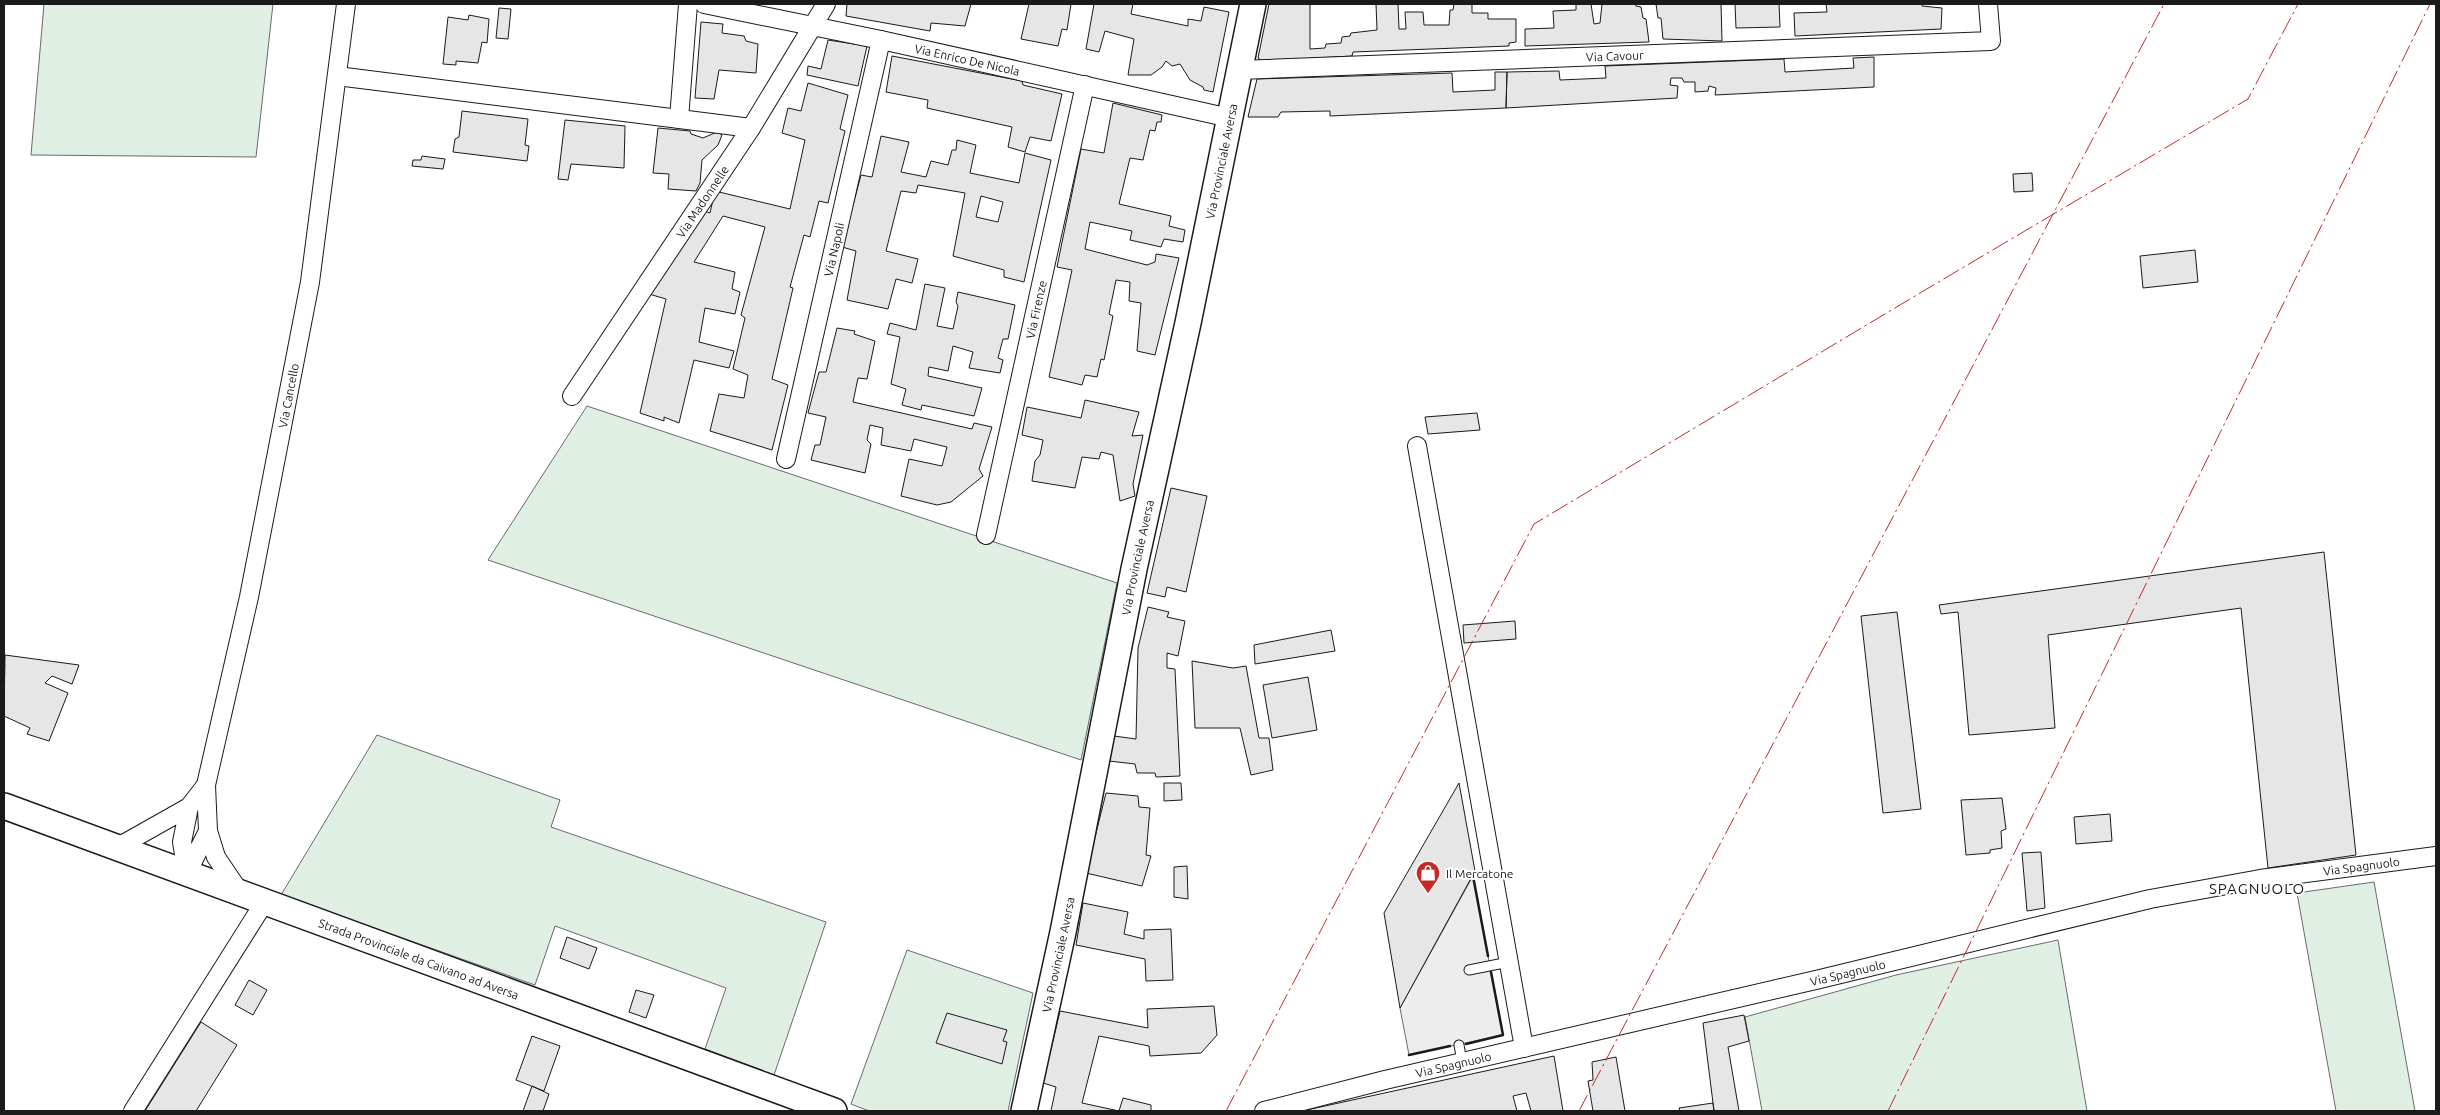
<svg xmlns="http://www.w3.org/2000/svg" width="2440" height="1115" viewBox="0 0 2440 1115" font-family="Ubuntu,sans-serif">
<rect width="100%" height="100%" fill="#fff"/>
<path fill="#e0efe3" stroke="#6a6a6a" d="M 44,4 L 273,4 L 256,157 L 31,155 Z
M 587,406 L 1117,583 L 1081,760 L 488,560 Z
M 377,735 L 560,800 L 551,827 L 826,922 L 774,1075 L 705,1049 L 726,988 L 555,926 L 535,985 L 281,895 Z
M 2374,882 L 2415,1111 L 2336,1111 L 2297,893 Z
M 2058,940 L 2087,1111 L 1762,1111 L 1745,1017 L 1896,975 Z
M 907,950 L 1033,993 L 1008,1111 L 869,1111 L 851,1104 Z"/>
<path fill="#ededed" stroke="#6a6a6a" d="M 1473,876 L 1503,1035 L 1409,1055 L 1400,1008 Z"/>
<path fill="#e6e6e6" stroke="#1a1a1a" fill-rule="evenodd" d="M 847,4 L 971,4 L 965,26 L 931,23 L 930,31 L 846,16 Z
M 1029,4 L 1071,4 L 1067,30 L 1062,29 L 1058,46 L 1021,39 Z
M 1094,4 L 1133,4 L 1131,14 L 1188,26 L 1188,19 L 1201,21 L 1204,7 L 1229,12 L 1213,92 L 1204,90 L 1203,87 L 1190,80 L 1180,64 L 1172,66 L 1166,61 L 1162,67 L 1151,75 L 1128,75 L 1134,39 L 1105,31 L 1099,52 L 1086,49 Z
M 1269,4 L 1310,4 L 1310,49 L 1325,48 L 1326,44 L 1341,43 L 1342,37 L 1350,36 L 1351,33 L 1377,30 L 1376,4 L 1398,4 L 1399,29 L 1406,29 L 1405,12 L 1423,12 L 1424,25 L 1449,25 L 1450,10 L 1453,10 L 1454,4 L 1472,4 L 1472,13 L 1488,13 L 1488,19 L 1516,19 L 1516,42 L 1509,43 L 1509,46 L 1353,52 L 1352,56 L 1262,61 L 1258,58 Z
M 1576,4 L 1591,4 L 1594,24 L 1600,23 L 1602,4 L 1635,4 L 1636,6 L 1641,7 L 1643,18 L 1646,19 L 1649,42 L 1525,46 L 1525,29 L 1554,28 L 1553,11 L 1576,10 Z
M 1656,4 L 1721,4 L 1722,41 L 1663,39 L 1661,18 L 1658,18 Z
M 1735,4 L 1779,4 L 1780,27 L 1736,28 Z
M 1826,4 L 1922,4 L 1922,6 L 1942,8 L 1941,29 L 1795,36 L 1794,13 L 1827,12 Z
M 499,8 L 511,9 L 508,39 L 496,38 Z
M 469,15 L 489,19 L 487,43 L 482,42 L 478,63 L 456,61 L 456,65 L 443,64 L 448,17 L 468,20 Z
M 701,22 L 723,24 L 722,33 L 744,36 L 746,41 L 758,44 L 756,73 L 719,70 L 714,99 L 695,98 Z
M 828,40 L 867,46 L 858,86 L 807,75 L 808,66 L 821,69 Z
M 892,56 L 1022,81 L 1023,85 L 1062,94 L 1051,141 L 1030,137 L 1025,152 L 1008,147 L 1012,127 L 927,108 L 928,100 L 886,92 Z
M 1874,57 L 1874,87 L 1715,95 L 1716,88 L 1709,86 L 1708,91 L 1695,92 L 1695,82 L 1684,82 L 1682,78 L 1671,78 L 1670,85 L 1678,86 L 1677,98 L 1506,108 L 1507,72 L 1559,71 L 1560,80 L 1606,78 L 1605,66 L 1784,59 L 1785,72 L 1854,68 L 1853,58 Z
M 1495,72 L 1507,72 L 1506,108 L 1330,116 L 1330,111 L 1281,112 L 1278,117 L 1248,117 L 1257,79 L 1452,73 L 1453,92 L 1495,90 Z
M 808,83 L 848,95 L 840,129 L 845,131 L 828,203 L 819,201 L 810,237 L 804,235 L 790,287 L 793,288 L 772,379 L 788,385 L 772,450 L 710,431 L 719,394 L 744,398 L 748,375 L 733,369 L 745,318 L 741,315 L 765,227 L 723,216 L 694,262 L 735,272 L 732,289 L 740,292 L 735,314 L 705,308 L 699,342 L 734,351 L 729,368 L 694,360 L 679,423 L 664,417 L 664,421 L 640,413 L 666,299 L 649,294 L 702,210 L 710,213 L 715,191 L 790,209 L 805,140 L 782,133 L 788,108 L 801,111 Z
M 1113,103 L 1162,115 L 1161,122 L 1157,122 L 1155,131 L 1150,130 L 1143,160 L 1130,158 L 1119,204 L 1171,216 L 1169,226 L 1185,230 L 1183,242 L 1164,239 L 1161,247 L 1130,240 L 1132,231 L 1090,222 L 1085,249 L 1147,265 L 1155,262 L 1156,254 L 1179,258 L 1155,355 L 1137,351 L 1141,303 L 1129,301 L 1130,282 L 1116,280 L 1109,314 L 1113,316 L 1104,360 L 1101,359 L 1097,377 L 1085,375 L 1082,385 L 1049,377 L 1072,270 L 1057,267 L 1081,149 L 1104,153 Z
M 462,111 L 528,119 L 525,145 L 529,146 L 527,161 L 453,152 L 455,139 L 459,137 Z
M 565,120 L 625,126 L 624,168 L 571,164 L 568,180 L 558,179 Z
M 658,128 L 690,131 L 691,134 L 703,138 L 717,132 L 722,135 L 718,145 L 702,160 L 700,183 L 696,191 L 668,189 L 669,174 L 653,173 Z
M 881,136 L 909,142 L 901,172 L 926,177 L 931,161 L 948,165 L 952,150 L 956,150 L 957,140 L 976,145 L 970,173 L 1019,183 L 1025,153 L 1051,160 L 1024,282 L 1004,277 L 1004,270 L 953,256 L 965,193 L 918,185 L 916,193 L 901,191 L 886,251 L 918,259 L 912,283 L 896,279 L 888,309 L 847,300 L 856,251 L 842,247 L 861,175 L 872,177 ZM 981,196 L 1003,202 L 998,222 L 976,217 Z
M 422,156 L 445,159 L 443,169 L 412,166 L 413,160 L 421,160 Z
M 2032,173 L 2033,191 L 2014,192 L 2013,174 Z
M 2195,250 L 2198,282 L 2143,288 L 2140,256 Z
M 925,284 L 945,288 L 937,326 L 953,329 L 958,306 L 956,302 L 958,292 L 1015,305 L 1008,339 L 1003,339 L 998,358 L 1003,360 L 1000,373 L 969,368 L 973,352 L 953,346 L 948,371 L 929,367 L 928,376 L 982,388 L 974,416 L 922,405 L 921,410 L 902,405 L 906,389 L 891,384 L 900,337 L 887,334 L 890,323 L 916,330 Z
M 837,328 L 855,331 L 854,334 L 875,341 L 867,379 L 858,378 L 853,402 L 972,429 L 974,423 L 992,427 L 979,469 L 983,476 L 951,502 L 937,505 L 901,496 L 909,459 L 942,466 L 947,447 L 914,439 L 911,451 L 881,445 L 883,428 L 870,425 L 867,440 L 871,444 L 865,473 L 811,460 L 815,445 L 820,445 L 826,417 L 808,413 L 819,372 L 826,372 Z
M 1085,400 L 1139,412 L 1132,436 L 1143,435 L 1133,484 L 1135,496 L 1120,501 L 1113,455 L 1101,452 L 1099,459 L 1082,457 L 1075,488 L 1032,481 L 1035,461 L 1040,455 L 1043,440 L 1022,435 L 1027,407 L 1081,418 Z
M 1477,413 L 1480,430 L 1428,434 L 1425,417 Z
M 1171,488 L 1207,496 L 1186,592 L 1167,587 L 1165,597 L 1147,593 Z
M 2324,552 L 2356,855 L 2268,868 L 2241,608 L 2048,635 L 2055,728 L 1969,735 L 1958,612 L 1941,614 L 1939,605 Z
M 1148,607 L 1169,612 L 1167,617 L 1185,621 L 1178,656 L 1167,653 L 1167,668 L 1175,669 L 1180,776 L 1156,777 L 1155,773 L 1137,773 L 1135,764 L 1109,761 L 1114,736 L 1136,739 L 1138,648 Z
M 1897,612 L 1921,809 L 1883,813 L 1861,616 Z
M 1515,621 L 1516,639 L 1464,643 L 1463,625 Z
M 1331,630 L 1335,651 L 1255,664 L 1254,645 Z
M 5,655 L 79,665 L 72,684 L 52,676 L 45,683 L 68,693 L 49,741 L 27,734 L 30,728 L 4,716 Z
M 1192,661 L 1233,668 L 1246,666 L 1259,738 L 1269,738 L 1273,770 L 1251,775 L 1240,728 L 1195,728 Z
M 1308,677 L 1317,730 L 1272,738 L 1263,685 Z
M 1164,783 L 1181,783 L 1182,800 L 1164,801 Z
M 1459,783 L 1475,871 L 1400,1008 L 1384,913 Z
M 1106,793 L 1138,796 L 1139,807 L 1150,808 L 1146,855 L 1151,856 L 1142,886 L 1086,873 Z
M 2002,798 L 2006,829 L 2001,831 L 2002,848 L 1990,850 L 1990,853 L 1966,855 L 1961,800 Z
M 2110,814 L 2112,841 L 2076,844 L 2074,817 Z
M 2041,852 L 2045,908 L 2027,911 L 2022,853 Z
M 1187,866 L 1188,899 L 1174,897 L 1174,867 Z
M 1083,903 L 1128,912 L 1124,934 L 1144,939 L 1144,930 L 1171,929 L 1173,980 L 1146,981 L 1145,959 L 1076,945 Z
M 567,937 L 597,948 L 589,969 L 560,958 Z
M 249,980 L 267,990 L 253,1015 L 235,1005 Z
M 636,990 L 654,995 L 646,1018 L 629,1012 Z
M 1214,1006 L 1217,1035 L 1201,1053 L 1150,1056 L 1149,1046 L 1099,1036 L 1082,1103 L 1119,1111 L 1123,1098 L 1151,1105 L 1151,1111 L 1051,1111 L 1056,1087 L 1043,1083 L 1060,1011 L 1148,1028 L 1147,1009 Z
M 947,1013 L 1007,1030 L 1003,1041 L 1007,1042 L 1002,1064 L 936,1043 Z
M 1744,1015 L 1749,1041 L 1728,1047 L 1739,1111 L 1714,1111 L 1703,1023 Z
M 201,1022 L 237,1045 L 196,1111 L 145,1111 Z
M 532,1036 L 560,1046 L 544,1091 L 516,1080 Z
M 1554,1056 L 1563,1111 L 1531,1111 L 1526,1093 L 1513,1096 L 1517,1111 L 1302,1111 Z
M 1616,1057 L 1625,1111 L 1593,1111 L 1588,1081 L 1593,1080 L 1592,1062 Z
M 532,1086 L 549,1094 L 543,1111 L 523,1111 Z
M 1713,1103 L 1714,1111 L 1680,1111 L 1679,1108 Z"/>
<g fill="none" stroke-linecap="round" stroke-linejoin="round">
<defs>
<path id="lane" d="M 1469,970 L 1509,962
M 1459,1045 L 1462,1062"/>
<g id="street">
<path id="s1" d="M 704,4 L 881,40 L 1230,118"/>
<path id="s2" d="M 1239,70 L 1991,41 L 1988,4"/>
<path d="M 337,76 L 751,128"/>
<path d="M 679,119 L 688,4"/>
<path id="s3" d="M 572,396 L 751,128 L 826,4"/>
<path d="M 1417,446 L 1524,1048"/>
<path id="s4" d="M 786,459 L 881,40"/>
<path id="s5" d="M 986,535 L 1085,85"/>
<path id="s6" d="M 206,785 L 249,597 L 310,282 L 346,4"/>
<path d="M 208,831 L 216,857 L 241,894"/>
<path d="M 118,847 L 189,807 L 206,785 L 208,831 L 187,873 L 182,842 L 189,807"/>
<path d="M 133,1111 L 264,903"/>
<path id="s7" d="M 1264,1111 L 1385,1080 L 1820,979 L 2150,899 L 2260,879 L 2436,856"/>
</g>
<g id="secondary">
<path id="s8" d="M 4,806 L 834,1111"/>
<path id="s9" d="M 1024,1111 L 1063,932 L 1134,569 L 1188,323 L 1253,4"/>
</g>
</defs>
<use href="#lane" stroke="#1a1a1a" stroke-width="11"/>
<use href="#street" stroke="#1a1a1a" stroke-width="20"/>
<use href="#secondary" stroke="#1a1a1a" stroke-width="28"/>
<use href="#lane" stroke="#fff" stroke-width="9"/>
<use href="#street" stroke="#fff" stroke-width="18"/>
<use href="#secondary" stroke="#fff" stroke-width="25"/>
<path stroke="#1a1a1a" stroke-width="2.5" d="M 1473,876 L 1488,956
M 1466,1044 L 1503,1035 L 1491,972
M 1409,1055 L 1450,1046"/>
<path stroke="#c62828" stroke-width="1" stroke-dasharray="18 4 2.5 4" stroke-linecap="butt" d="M 1226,1111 L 1534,524 L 1920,293 L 2248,99 L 2298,4
M 1579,1111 L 2164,4
M 1888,1111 L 2430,4"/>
</g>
<defs>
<symbol id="shop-pin" viewBox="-11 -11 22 30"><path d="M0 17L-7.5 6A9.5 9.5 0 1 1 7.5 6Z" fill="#c62828" stroke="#fff"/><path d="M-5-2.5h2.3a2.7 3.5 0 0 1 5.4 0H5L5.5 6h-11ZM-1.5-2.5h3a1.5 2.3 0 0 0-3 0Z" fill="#fff"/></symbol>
</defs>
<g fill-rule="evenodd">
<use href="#shop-pin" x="1414" y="859" width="28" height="38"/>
</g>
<g text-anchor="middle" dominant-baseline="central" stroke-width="4" stroke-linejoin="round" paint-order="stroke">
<g font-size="12" fill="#1a1a1a" stroke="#fff">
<text stroke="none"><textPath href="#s2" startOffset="376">Via Cavour</textPath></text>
<text stroke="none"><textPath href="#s1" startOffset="269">Via Enrico De Nicola</textPath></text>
<text stroke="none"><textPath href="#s9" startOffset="970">Via Provinciale Aversa</textPath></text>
<text stroke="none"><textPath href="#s3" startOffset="234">Via Madonnelle</textPath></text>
<text stroke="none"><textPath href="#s4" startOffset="215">Via Napoli</textPath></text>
<text stroke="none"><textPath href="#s5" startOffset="231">Via Firenze</textPath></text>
<text stroke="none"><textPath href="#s6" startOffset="398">Via Cancello</textPath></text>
<text stroke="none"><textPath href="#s9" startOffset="565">Via Provinciale Aversa</textPath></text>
<text stroke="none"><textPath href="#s7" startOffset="1125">Via Spagnuolo</textPath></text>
<text stroke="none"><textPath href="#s9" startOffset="160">Via Provinciale Aversa</textPath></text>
<text stroke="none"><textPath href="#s8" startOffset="442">Strada Provinciale da Caivano ad Aversa</textPath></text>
<text stroke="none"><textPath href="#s7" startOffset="600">Via Spagnuolo</textPath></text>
<text stroke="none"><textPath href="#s7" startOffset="195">Via Spagnuolo</textPath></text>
</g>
<g font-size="12" fill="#1a1a1a" stroke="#fff" text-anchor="start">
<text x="1446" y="873">Il Mercatone</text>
</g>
<g font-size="15" letter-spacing="1" fill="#1a1a1a" stroke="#fff">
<text x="2257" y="888">SPAGNUOLO</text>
</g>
</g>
<rect width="2440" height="1115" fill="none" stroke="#1a1a1a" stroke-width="10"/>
</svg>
